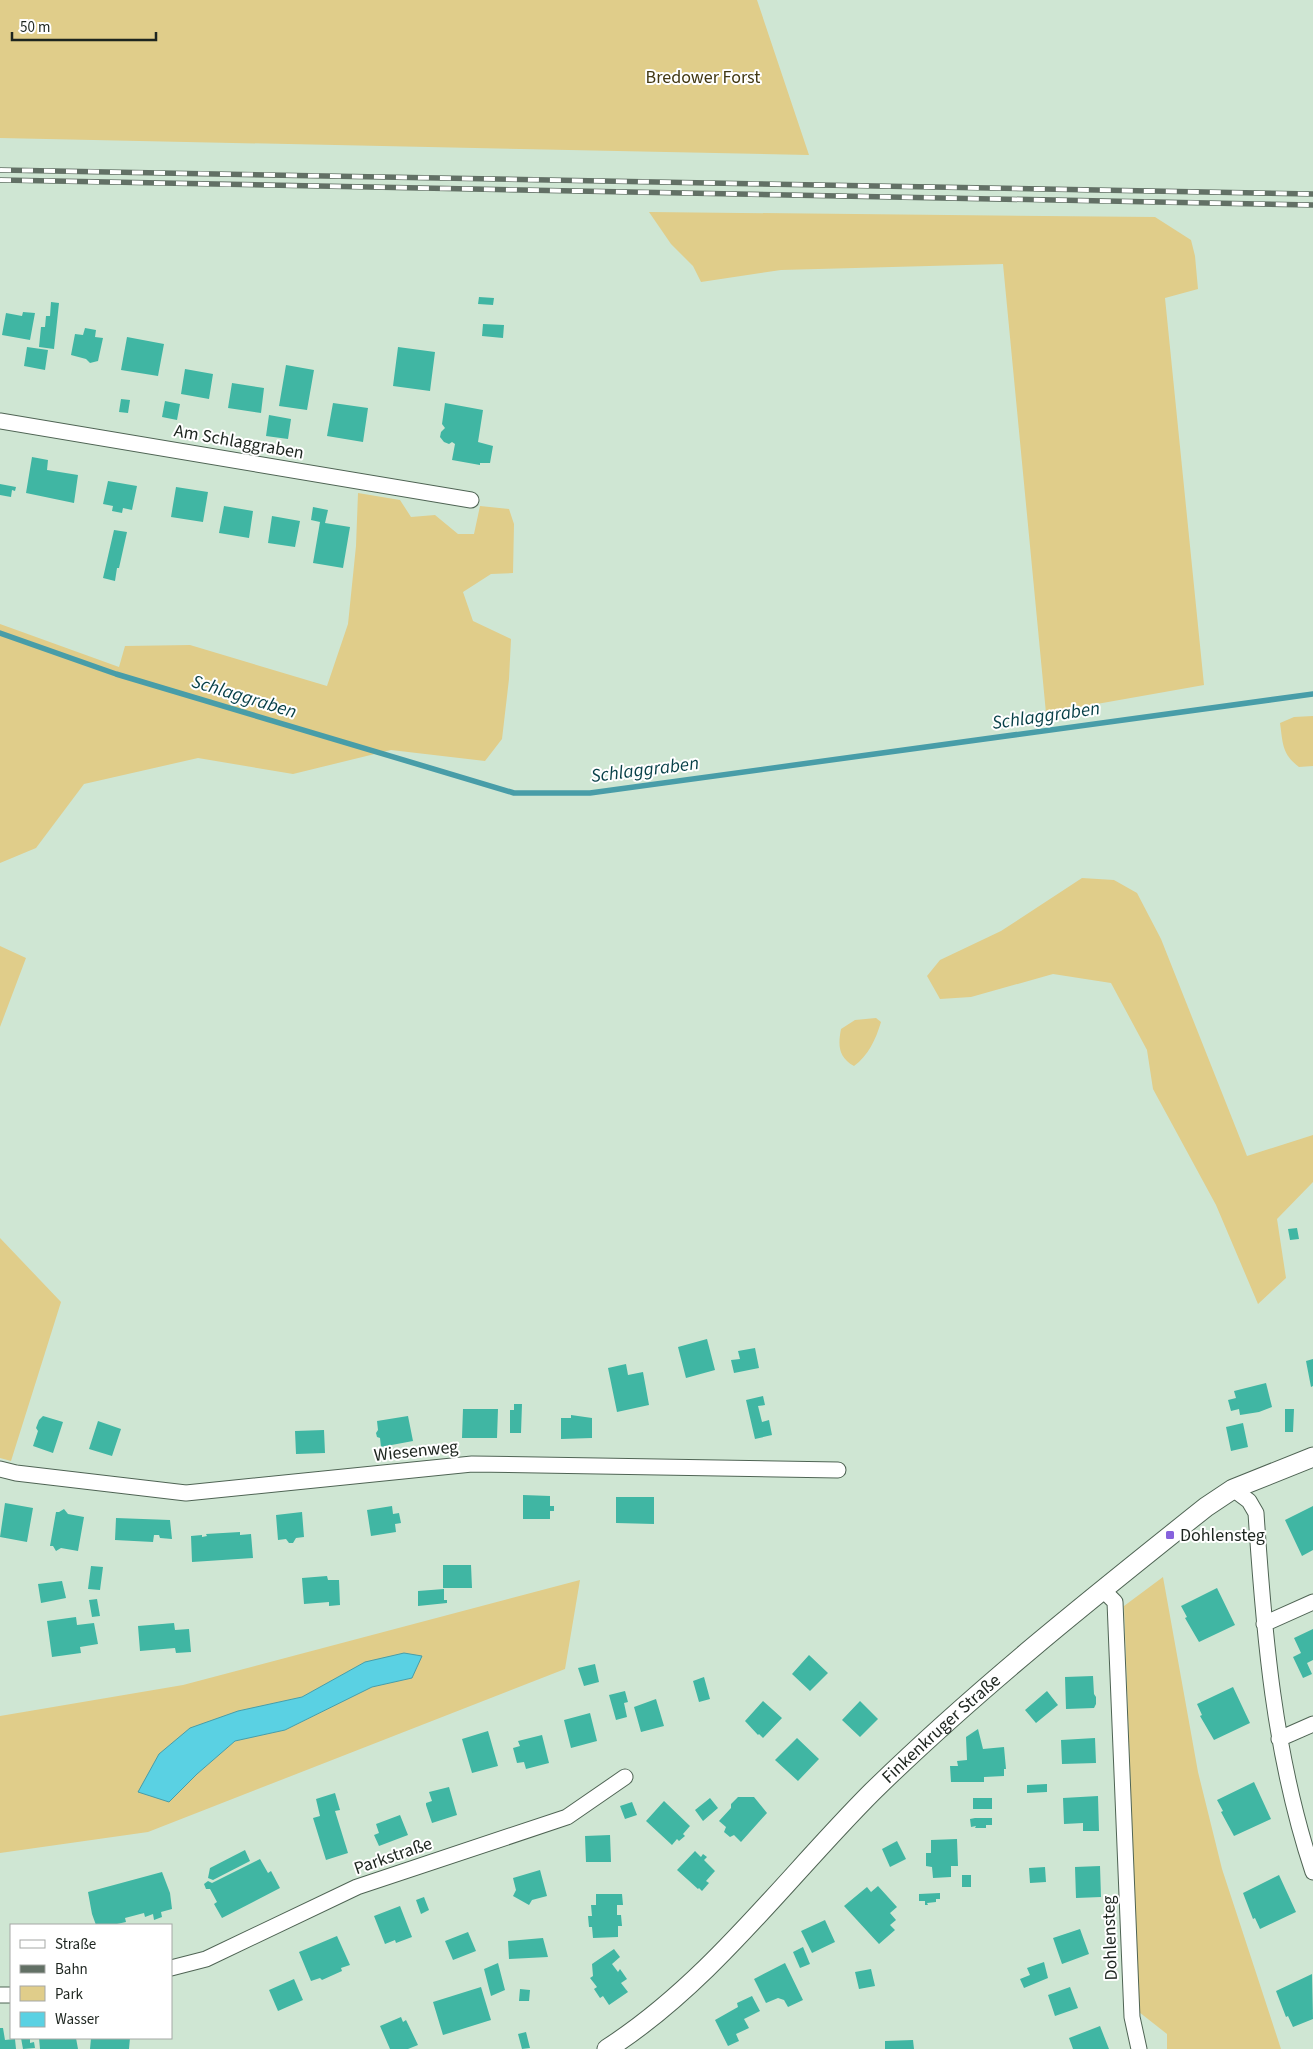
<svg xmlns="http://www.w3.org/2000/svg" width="1313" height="2049" viewBox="0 0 1313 2049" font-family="'Source Sans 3',sans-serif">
<rect width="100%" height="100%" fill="#cfe6d3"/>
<path fill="#e0cd8a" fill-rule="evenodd" d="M 0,0 L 757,0 L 809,155 L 0,138 Z
M 649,212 L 1155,217 L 1191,240 L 1195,256 L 1198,289 L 1165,298 L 1204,685 L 1046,713 L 1003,264 L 781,270 L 701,282 L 693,266 L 671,244 Z
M 358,493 L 400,500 L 411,517 L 435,515 L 458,534 L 474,534 L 480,506 L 509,509 L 514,524 L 513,573 L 491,574 L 463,592 L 473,621 L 511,639 L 509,679 L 502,739 L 485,761 L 391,750 L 293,774 L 198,758 L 84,784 L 36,848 L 0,863 L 0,624 L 119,667 L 125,646 L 190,645 L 327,686 L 348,624 L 356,546 Z
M 1313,716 L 1313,766 L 1299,767 C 1282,754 1283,744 1280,723 L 1294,717 Z
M 1082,878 L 1114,880 L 1137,893 L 1161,939 L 1247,1156 L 1313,1135 L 1313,1182 L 1277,1219 L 1286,1278 L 1258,1304 L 1216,1205 L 1153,1089 L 1147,1050 L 1111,983 L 1053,974 L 971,997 L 940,999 L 927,976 L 940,960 L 1001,931 Z
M 0,946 L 26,958 L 0,1027 Z
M 876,1018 L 881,1022 C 876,1039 868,1056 854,1066 C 838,1057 838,1045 841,1029 L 855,1020 Z
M 0,1238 L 61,1302 L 11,1461 L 0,1458 Z
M 1163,1577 L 1198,1772 L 1222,1869 L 1281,2049 L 1167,2049 L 1167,2034 L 1139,2012 L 1124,1606 Z
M 580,1580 L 565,1669 L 148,1832 L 0,1853 L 0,1716 L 183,1685 ZM 365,1662 L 412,1678 L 372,1687 L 285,1730 L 235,1741 L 197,1774 L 169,1802 L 238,1711 L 302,1697 Z"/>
<path fill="#5ad1e3" stroke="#489da8" d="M 404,1653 L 422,1656 L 412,1678 L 372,1687 L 285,1730 L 235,1741 L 197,1774 L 169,1802 L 138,1792 L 159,1754 L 190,1728 L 238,1711 L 302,1697 L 365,1662 Z"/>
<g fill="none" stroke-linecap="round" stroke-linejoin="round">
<path stroke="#489da8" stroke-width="5.5" d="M 0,633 L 116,674 L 514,793 L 590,793 L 1313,694"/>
</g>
<path fill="#40b6a3" d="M 479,297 L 494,298 L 493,305 L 478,304 Z
M 51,302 L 59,303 L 54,349 L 39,347 L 41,327 L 45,327 L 46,316 L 50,316 Z
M 23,312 L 35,313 L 30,340 L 2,335 L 6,313 L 22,316 Z
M 483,324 L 504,325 L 503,338 L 482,336 Z
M 85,328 L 96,330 L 95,337 L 103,338 L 98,361 L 90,363 L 86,359 L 71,355 L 75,334 L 83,335 Z
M 127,337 L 164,344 L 158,376 L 121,370 Z
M 27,347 L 48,350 L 45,370 L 24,366 Z
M 398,347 L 435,352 L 430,391 L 393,386 Z
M 286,365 L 314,370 L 307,410 L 279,406 Z
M 185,369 L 213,374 L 209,399 L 181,394 Z
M 232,383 L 264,388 L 261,413 L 228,408 Z
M 121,399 L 130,400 L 128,413 L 119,412 Z
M 165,401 L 180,404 L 177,420 L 162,417 Z
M 333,403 L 368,408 L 363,442 L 327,436 Z
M 445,403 L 483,410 L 478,442 L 493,446 L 490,463 L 480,463 L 480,465 L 452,460 L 455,444 L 452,442 L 449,444 L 444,442 L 440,437 L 441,432 L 445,428 L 442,424 Z
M 269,415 L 291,419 L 288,439 L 266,436 Z
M 32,457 L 48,460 L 47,470 L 78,475 L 74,503 L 26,493 Z
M 108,481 L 137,486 L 132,510 L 123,508 L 122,513 L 112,511 L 113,506 L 103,504 Z
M 0,484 L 16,487 L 15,491 L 12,490 L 11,497 L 0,495 Z
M 176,487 L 208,492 L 203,522 L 171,517 Z
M 224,506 L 253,511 L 249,538 L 219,533 Z
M 313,507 L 328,510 L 325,523 L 350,527 L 343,568 L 313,563 L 320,522 L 311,520 Z
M 272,516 L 300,521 L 295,547 L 268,543 Z
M 114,530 L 127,532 L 119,568 L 117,568 L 115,581 L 103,578 Z
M 1297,1228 L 1299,1239 L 1290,1240 L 1288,1229 Z
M 707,1339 L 715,1370 L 686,1378 L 678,1347 Z
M 755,1348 L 759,1368 L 734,1373 L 731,1360 L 740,1359 L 738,1351 Z
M 1313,1359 L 1313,1386 L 1311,1387 L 1306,1361 Z
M 626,1364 L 628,1375 L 643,1372 L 649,1405 L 617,1412 L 608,1368 Z
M 1266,1383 L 1272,1407 L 1259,1412 L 1240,1415 L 1239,1409 L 1231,1411 L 1228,1400 L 1236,1398 L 1234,1391 Z
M 763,1396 L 765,1405 L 758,1406 L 762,1422 L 769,1420 L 772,1435 L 755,1439 L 746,1400 Z
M 514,1404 L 522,1404 L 521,1433 L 510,1433 L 510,1410 L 514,1410 Z
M 463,1409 L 498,1409 L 497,1438 L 462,1438 Z
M 1285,1409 L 1294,1409 L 1293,1432 L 1285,1432 Z
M 571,1415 L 592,1418 L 592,1438 L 561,1439 L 561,1418 L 571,1418 Z
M 43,1416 L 63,1422 L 53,1453 L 33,1446 L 38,1431 L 36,1428 L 39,1420 Z
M 408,1416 L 413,1441 L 381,1447 L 380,1438 L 377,1437 L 376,1433 L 378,1430 L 377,1421 Z
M 98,1421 L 121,1429 L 112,1456 L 89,1449 Z
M 1243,1423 L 1248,1447 L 1231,1451 L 1226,1427 Z
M 324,1430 L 325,1453 L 296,1454 L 295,1431 Z
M 523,1495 L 550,1496 L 550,1506 L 554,1506 L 554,1511 L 550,1511 L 550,1519 L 523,1519 Z
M 616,1497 L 654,1497 L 654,1524 L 616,1523 Z
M 5,1503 L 33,1508 L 27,1542 L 0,1537 Z
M 392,1506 L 393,1514 L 399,1513 L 401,1523 L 395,1524 L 396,1532 L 371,1536 L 367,1510 Z
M 1313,1506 L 1313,1550 L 1302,1556 L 1285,1520 Z
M 64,1509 L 68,1514 L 84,1517 L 78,1551 L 61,1548 L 56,1551 L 53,1546 L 50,1546 L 56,1512 L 59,1512 Z
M 302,1512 L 304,1537 L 296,1538 L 293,1543 L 289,1543 L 286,1539 L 278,1540 L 276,1515 Z
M 116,1518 L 170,1520 L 172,1539 L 160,1538 L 159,1535 L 154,1535 L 153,1542 L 115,1540 Z
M 240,1532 L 240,1535 L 251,1534 L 253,1558 L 192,1562 L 191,1536 L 202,1535 L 202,1537 L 207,1536 L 206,1534 Z
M 443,1565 L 471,1565 L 472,1588 L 443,1588 Z
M 91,1566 L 103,1567 L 100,1590 L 88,1589 Z
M 327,1576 L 328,1580 L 339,1580 L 340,1605 L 329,1606 L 329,1602 L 304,1604 L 302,1578 Z
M 62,1581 L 66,1598 L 41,1603 L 38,1584 Z
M 1217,1588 L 1235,1625 L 1199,1642 L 1185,1618 L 1187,1617 L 1181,1606 Z
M 444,1589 L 444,1600 L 447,1600 L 447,1603 L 418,1606 L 418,1591 Z
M 97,1599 L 100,1616 L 92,1617 L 89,1600 Z
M 76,1617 L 77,1625 L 94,1623 L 98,1644 L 80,1647 L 81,1653 L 52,1657 L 47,1621 Z
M 174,1623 L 175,1630 L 189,1629 L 191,1652 L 176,1653 L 175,1648 L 140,1651 L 138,1626 Z
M 1313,1629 L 1313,1660 L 1307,1663 L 1312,1674 L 1303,1678 L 1293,1657 L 1301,1653 L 1294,1638 Z
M 809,1655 L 828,1673 L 810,1691 L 792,1674 Z
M 595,1664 L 599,1682 L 584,1686 L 578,1668 Z
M 1093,1676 L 1094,1694 L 1096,1697 L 1096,1704 L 1094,1708 L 1066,1709 L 1065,1677 Z
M 704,1677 L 710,1699 L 699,1702 L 693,1681 Z
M 1233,1687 L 1250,1723 L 1214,1740 L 1200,1716 L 1202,1715 L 1197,1704 Z
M 625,1691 L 628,1702 L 624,1703 L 627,1717 L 616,1720 L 609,1695 Z
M 1047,1691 L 1058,1705 L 1036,1723 L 1025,1710 Z
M 656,1699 L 664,1726 L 641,1732 L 634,1707 Z
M 763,1701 L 782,1718 L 763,1738 L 759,1734 L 758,1735 L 745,1721 Z
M 860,1701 L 878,1719 L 860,1737 L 842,1720 Z
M 590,1713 L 597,1741 L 571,1748 L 564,1720 Z
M 978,1729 L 983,1749 L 1004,1747 L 1006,1769 L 1004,1769 L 1004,1776 L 984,1777 L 984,1782 L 951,1782 L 950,1766 L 958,1766 L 957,1761 L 967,1760 L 966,1737 Z
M 488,1731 L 498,1766 L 472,1773 L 462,1739 Z
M 542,1735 L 549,1763 L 526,1769 L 524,1762 L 517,1763 L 513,1748 L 520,1746 L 518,1741 Z
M 797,1738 L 819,1759 L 798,1781 L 775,1760 Z
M 1095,1738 L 1096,1763 L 1062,1764 L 1061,1740 Z
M 1254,1782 L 1271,1819 L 1234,1836 L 1221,1812 L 1223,1811 L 1217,1800 Z
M 1047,1784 L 1047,1792 L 1027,1793 L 1027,1785 Z
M 449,1787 L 457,1815 L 432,1823 L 426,1805 L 426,1803 L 432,1801 L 429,1792 Z
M 335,1793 L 340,1810 L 335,1811 L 348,1853 L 326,1860 L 313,1818 L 320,1816 L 316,1799 Z
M 1098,1796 L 1099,1831 L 1083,1831 L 1083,1823 L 1064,1824 L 1063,1798 Z
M 738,1797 L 754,1797 L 767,1813 L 741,1842 L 734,1835 L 730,1837 L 724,1832 L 726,1827 L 719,1821 L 731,1808 L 731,1804 Z
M 710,1798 L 718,1808 L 703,1821 L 695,1810 Z
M 973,1798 L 992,1798 L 992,1809 L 973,1809 Z
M 664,1801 L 690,1826 L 683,1834 L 685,1836 L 679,1841 L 677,1839 L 672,1845 L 646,1821 Z
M 632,1802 L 637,1815 L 625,1819 L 620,1806 Z
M 400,1815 L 408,1835 L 379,1846 L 374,1835 L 379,1833 L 376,1824 Z
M 975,1818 L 992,1818 L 992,1825 L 986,1825 L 986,1828 L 975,1828 L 976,1826 L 971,1827 L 970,1819 Z
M 610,1835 L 611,1862 L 586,1862 L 585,1836 Z
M 957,1839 L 958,1866 L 951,1866 L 951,1877 L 933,1878 L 932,1867 L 926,1866 L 926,1853 L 931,1853 L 931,1840 Z
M 897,1841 L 906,1859 L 890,1867 L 882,1849 Z
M 245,1850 L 250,1861 L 213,1880 L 208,1878 L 210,1868 Z
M 695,1851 L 701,1857 L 703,1854 L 707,1857 L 704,1860 L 715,1871 L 706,1881 L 709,1883 L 702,1891 L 699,1888 L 698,1889 L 677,1870 Z
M 260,1859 L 268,1873 L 271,1871 L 280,1888 L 222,1918 L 214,1904 L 217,1902 L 210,1889 L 206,1889 L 204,1884 L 208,1881 L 212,1883 Z
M 1100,1866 L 1101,1897 L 1076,1898 L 1075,1867 Z
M 1045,1867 L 1046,1882 L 1030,1883 L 1029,1868 Z
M 540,1870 L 547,1896 L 532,1900 L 529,1905 L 513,1896 L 516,1890 L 513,1878 Z
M 162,1872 L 170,1893 L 172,1909 L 161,1912 L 162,1917 L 154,1920 L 153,1914 L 145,1917 L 144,1913 L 125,1918 L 126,1922 L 117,1924 L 118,1925 L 96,1925 L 92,1914 L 88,1892 Z
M 962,1875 L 971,1875 L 971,1887 L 962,1887 Z
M 1279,1875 L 1296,1912 L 1260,1929 L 1255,1918 L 1253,1919 L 1243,1893 Z
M 878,1886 L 897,1907 L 890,1913 L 896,1920 L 890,1925 L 895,1930 L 879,1944 L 844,1906 L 867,1887 L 871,1892 Z
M 940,1893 L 940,1899 L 936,1899 L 936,1902 L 927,1903 L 928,1905 L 925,1905 L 925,1901 L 919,1901 L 919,1894 Z
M 596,1894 L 622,1894 L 623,1905 L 617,1905 L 617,1915 L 621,1915 L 622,1926 L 618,1926 L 618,1937 L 593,1938 L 592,1927 L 589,1927 L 588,1916 L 592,1916 L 591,1905 L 596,1905 Z
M 424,1897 L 429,1910 L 421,1914 L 416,1900 Z
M 400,1906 L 412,1937 L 396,1943 L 395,1940 L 385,1944 L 374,1916 Z
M 825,1920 L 835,1942 L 812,1953 L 801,1931 Z
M 1080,1929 L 1089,1954 L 1062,1964 L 1053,1938 Z
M 468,1932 L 476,1951 L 453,1960 L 445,1941 Z
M 337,1936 L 350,1965 L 341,1968 L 342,1971 L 322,1980 L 320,1978 L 311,1981 L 299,1952 Z
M 543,1938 L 548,1957 L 509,1959 L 508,1941 Z
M 803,1947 L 810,1964 L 800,1968 L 793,1952 Z
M 614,1949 L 620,1957 L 612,1964 L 618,1972 L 620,1969 L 627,1979 L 621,1983 L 628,1992 L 609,2005 L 603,1996 L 600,1998 L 594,1989 L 597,1987 L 590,1978 L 593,1976 L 592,1964 Z
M 1044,1962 L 1048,1978 L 1024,1988 L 1020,1979 L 1030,1975 L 1027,1968 Z
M 498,1963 L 505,1990 L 491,1996 L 484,1969 Z
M 785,1963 L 803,2000 L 788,2007 L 784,2000 L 778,1998 L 766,2003 L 754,1979 Z
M 871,1969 L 875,1986 L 859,1989 L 855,1972 Z
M 1312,1974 L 1313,2019 L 1293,2027 L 1288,2016 L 1286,2017 L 1276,1991 Z
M 294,1979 L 303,2000 L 278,2011 L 269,1990 Z
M 481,1987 L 491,2020 L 443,2035 L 433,2002 Z
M 1070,1987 L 1078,2008 L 1055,2016 L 1048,1995 Z
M 520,1989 L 530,1990 L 529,2001 L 519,2001 Z
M 752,1996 L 760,2011 L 744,2019 L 749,2028 L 736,2034 L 739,2041 L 728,2046 L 715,2020 L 738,2007 L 737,2003 Z
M 401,2017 L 403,2022 L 406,2020 L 418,2045 L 408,2049 L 390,2049 L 380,2026 Z
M 1100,2026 L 1109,2049 L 1073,2049 L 1069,2038 Z
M 0,2028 L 3,2028 L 5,2040 L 15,2039 L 16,2049 L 0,2049 Z
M 526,2032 L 530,2048 L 522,2049 L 518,2034 Z
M 21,2038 L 30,2038 L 30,2043 L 34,2042 L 35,2048 L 23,2049 Z
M 39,2038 L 76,2038 L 78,2049 L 40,2049 Z
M 91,2038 L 130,2038 L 129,2049 L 90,2049 Z
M 913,2040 L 914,2049 L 885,2049 L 885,2041 Z"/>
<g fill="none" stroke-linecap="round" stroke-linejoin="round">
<defs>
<path id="minor" d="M 0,421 L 471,500
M 0,1469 L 16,1473 L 186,1493 L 472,1464 L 838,1470
M 1233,1489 L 1249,1501 L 1256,1513 C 1264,1635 1274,1755 1313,1872
M 1103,1590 L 1115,1602 L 1132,2017 L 1139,2049
M 1264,1624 L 1313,1602
M 1279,1739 L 1313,1724
M 171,1968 L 206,1959 L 357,1887 L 567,1817 L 625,1777
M 0,1995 L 11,1995"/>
<g id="tertiary">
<path id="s1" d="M 607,2049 C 709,1984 787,1877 872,1792 C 975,1691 1093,1597 1206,1507 L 1233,1489 L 1313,1457"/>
</g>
</defs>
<use href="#minor" stroke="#4f6454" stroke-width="17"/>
<use href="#tertiary" stroke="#4f6454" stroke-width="21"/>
<use href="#minor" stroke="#fff" stroke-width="15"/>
<use href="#tertiary" stroke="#fff" stroke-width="19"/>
<defs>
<path id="rail" d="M 0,170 L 1313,194
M 0,180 L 1313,205"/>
</defs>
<use href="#rail" stroke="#627065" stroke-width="5.5"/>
<use href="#rail" stroke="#fff" stroke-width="4" stroke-dasharray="11" stroke-linecap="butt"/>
</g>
<rect fill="#8762dd" stroke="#fff" stroke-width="2" x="1165" y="1530" width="10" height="10" rx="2.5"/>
<g text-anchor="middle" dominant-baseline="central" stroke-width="4" stroke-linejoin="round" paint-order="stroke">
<g font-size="18" fill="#423813" stroke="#fff">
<text x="703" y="77">Bredower Forst</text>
</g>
<g font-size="18" fill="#1d251f" stroke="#fff">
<text transform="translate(239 442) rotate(10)">Am Schlaggraben</text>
<text transform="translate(416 1451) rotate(-6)">Wiesenweg</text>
<text stroke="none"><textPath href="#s1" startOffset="464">Finkenkruger Straße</textPath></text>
<text transform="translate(393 1856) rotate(-19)">Parkstraße</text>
<text transform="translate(1110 1938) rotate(-92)">Dohlensteg</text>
</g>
<g font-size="18" fill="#1d251f" stroke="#fff" text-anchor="start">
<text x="1180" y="1535">Dohlensteg</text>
</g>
<g font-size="19" font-style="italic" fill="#063f47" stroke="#fff">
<text transform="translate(244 697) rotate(17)">Schlaggraben</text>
<text transform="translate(1046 716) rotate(-8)">Schlaggraben</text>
<text transform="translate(645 770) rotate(-7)">Schlaggraben</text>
</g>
</g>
<rect x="10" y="1924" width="162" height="115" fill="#ffffff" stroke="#a5a8a5"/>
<rect x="20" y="1940" width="25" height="8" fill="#ffffff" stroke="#a5a8a5"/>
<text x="55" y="1949" font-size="15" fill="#1d251f">Straße</text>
<rect x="20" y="1965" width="25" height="8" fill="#627065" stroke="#a5a8a5"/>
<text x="55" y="1974" font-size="15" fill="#1d251f">Bahn</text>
<rect x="20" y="1986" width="25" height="15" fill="#e0cd8a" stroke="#a5a8a5"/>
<text x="55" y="1999" font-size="15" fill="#1d251f">Park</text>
<rect x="20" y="2012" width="25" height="15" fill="#5ad1e3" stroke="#a5a8a5"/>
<text x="55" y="2024" font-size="15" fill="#1d251f">Wasser</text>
<path d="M12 32v8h144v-8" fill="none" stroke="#1d251f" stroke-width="2.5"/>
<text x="20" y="32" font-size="15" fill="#1d251f" stroke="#ffffff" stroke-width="4" paint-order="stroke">50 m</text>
</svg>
